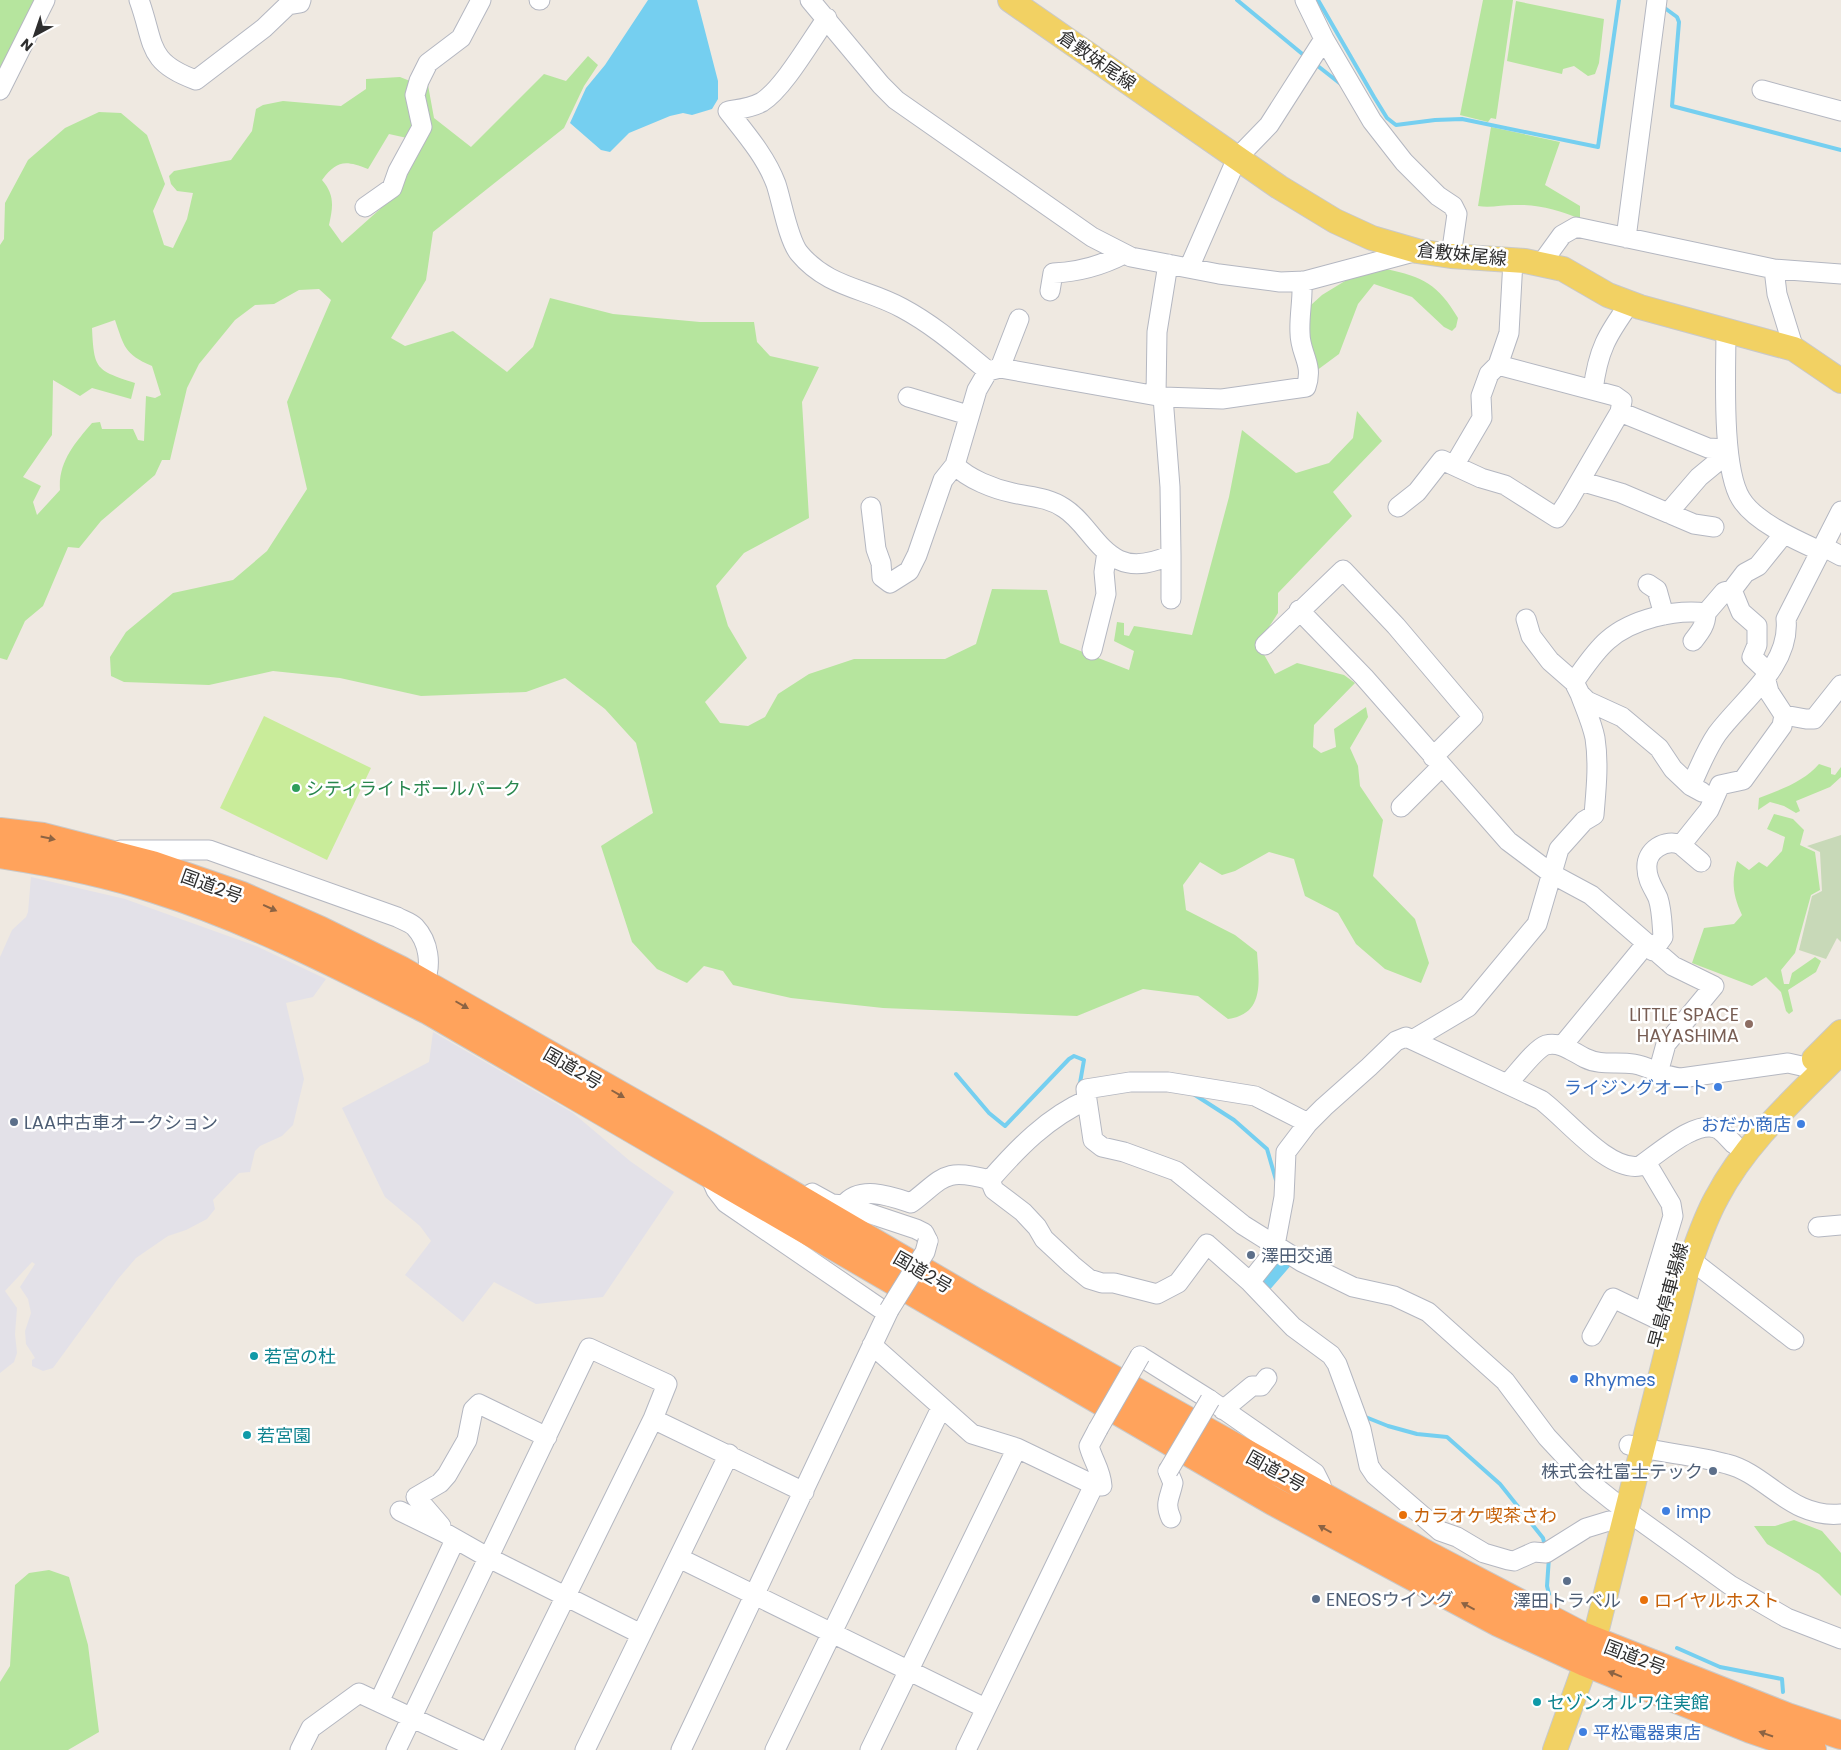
<svg xmlns="http://www.w3.org/2000/svg" width="1841" height="1750" viewBox="0 0 1841 1750" font-family="Poppins,'Noto Sans JP',sans-serif">
<rect width="100%" height="100%" fill="#efe9e1"/>
<path fill="#e3e1e8" d="M 31,877 L 125,899 L 256,946 L 326,979 L 313,997 L 286,1003 L 304,1079 L 293,1125 L 282,1136 L 260,1146 L 255,1151 L 250,1172 L 239,1173 L 213,1200 L 215,1209 L 207,1219 L 186,1230 L 168,1236 L 136,1258 L 118,1279 L 53,1368 L 43,1371 L 32,1366 L 32,1360 L 35,1358 L 26,1344 L 25,1331 L 31,1313 L 28,1299 L 20,1287 L 35,1264 L 32,1262 L 5,1291 L 17,1308 L 15,1334 L 17,1353 L 14,1362 L 0,1373 L 0,957 L 12,930 L 26,917 L 28,912 Z
M 433,1032 L 573,1113 L 630,1161 L 674,1192 L 603,1297 L 536,1304 L 494,1282 L 463,1322 L 405,1275 L 431,1241 L 420,1226 L 385,1197 L 342,1108 L 429,1062 Z"/>
<path fill="#b6e59e" fill-rule="evenodd" d="M 0,0 L 37,0 L 0,80 Z
M 1483,0 L 1513,0 L 1496,119 L 1491,118 L 1488,122 L 1460,115 Z
M 1516,1 L 1604,19 L 1599,63 L 1595,74 L 1588,76 L 1574,66 L 1563,69 L 1562,74 L 1507,61 Z
M 588,56 L 598,65 L 584,86 L 564,128 L 433,232 L 426,280 L 391,338 L 405,346 L 453,331 L 507,372 L 533,347 L 550,298 L 613,314 L 700,322 L 754,322 L 757,342 L 770,356 L 819,367 L 802,402 L 809,518 L 744,553 L 716,586 L 728,626 L 747,658 L 705,702 L 720,723 L 748,726 L 765,717 L 778,694 L 809,674 L 854,659 L 945,659 L 976,644 L 992,589 L 1047,590 L 1060,643 L 1129,670 L 1134,651 L 1114,641 L 1117,622 L 1124,623 L 1124,635 L 1129,636 L 1134,626 L 1192,635 L 1229,497 L 1242,430 L 1296,473 L 1329,463 L 1353,438 L 1357,411 L 1382,441 L 1333,492 L 1352,516 L 1278,593 L 1278,613 L 1258,644 L 1275,674 L 1297,663 L 1344,675 L 1355,683 L 1314,725 L 1313,747 L 1321,753 L 1336,747 L 1334,729 L 1366,707 L 1368,717 L 1350,748 L 1358,766 L 1360,786 L 1383,820 L 1373,876 L 1415,919 L 1429,963 L 1421,983 L 1385,969 L 1356,944 L 1338,913 L 1305,896 L 1294,859 L 1269,852 L 1235,871 L 1222,875 L 1200,862 L 1183,885 L 1186,910 L 1235,935 L 1257,952 C 1259,981 1265,1014 1228,1019 L 1198,996 L 1143,989 L 1077,1016 L 883,1008 L 791,998 L 733,985 L 723,971 L 704,966 L 687,983 L 657,969 L 632,942 L 601,846 L 653,813 L 636,743 L 605,709 L 565,678 L 526,692 L 421,696 L 340,678 L 273,671 L 209,685 L 124,682 L 111,676 L 110,657 L 126,632 L 173,593 L 233,580 L 267,551 L 307,489 L 287,402 L 331,300 L 319,289 L 299,290 L 274,304 L 255,305 L 235,320 L 199,364 L 187,388 L 170,460 L 162,460 L 155,475 L 101,521 L 79,548 L 68,547 L 43,606 L 25,621 L 7,660 L 0,658 L 0,245 L 4,239 L 5,203 L 28,160 L 65,128 L 99,112 L 121,113 L 147,135 L 165,184 L 153,211 L 164,245 L 173,248 L 187,219 L 193,193 L 177,191 L 171,184 L 169,176 L 174,171 L 231,160 L 252,131 L 256,109 L 263,105 L 283,101 L 341,106 L 366,89 L 366,79 L 400,77 L 410,81 L 418,129 L 407,138 L 389,134 L 368,169 C 345,160 337,160 322,180 C 335,195 333,207 329,225 L 342,243 L 398,193 L 418,153 L 421,89 L 428,85 L 434,118 L 471,147 L 544,74 L 566,81 ZM 115,320 C 124,346 124,354 152,366 L 161,395 L 155,398 L 146,396 L 144,441 L 138,440 L 133,429 L 102,429 L 100,422 L 92,423 C 75,443 58,462 60,490 L 37,515 L 33,502 L 41,486 L 23,477 L 52,435 L 53,380 L 80,396 L 92,388 L 131,399 L 135,383 C 96,370 94,370 92,328 Z
M 1491,127 L 1560,142 L 1545,185 L 1580,206 L 1580,219 C 1560,210 1536,204 1514,205 C 1502,205 1490,208 1478,206 Z
M 1386,269 C 1423,277 1438,284 1458,318 L 1456,327 L 1452,331 L 1444,327 L 1412,297 L 1374,284 L 1358,304 L 1339,354 L 1316,371 L 1304,334 L 1311,305 L 1322,295 L 1363,270 Z
M 1819,764 L 1831,768 L 1831,774 L 1835,775 L 1841,767 L 1841,777 L 1830,787 L 1796,801 L 1800,811 L 1796,813 L 1784,806 L 1770,802 L 1758,810 L 1759,798 C 1780,790 1805,781 1819,764 Z
M 1774,814 L 1793,819 L 1804,830 L 1800,845 L 1815,852 L 1820,890 L 1811,895 L 1795,953 L 1781,970 L 1784,984 L 1789,984 L 1792,973 L 1815,957 L 1821,961 L 1816,972 L 1788,990 L 1793,1011 L 1789,1014 L 1786,1011 L 1781,992 L 1766,977 L 1752,986 L 1692,963 L 1704,928 L 1734,924 L 1742,915 C 1733,896 1731,881 1737,861 L 1749,870 L 1759,862 L 1767,867 L 1782,851 L 1785,837 L 1767,829 Z
M 1794,1520 L 1822,1531 L 1841,1553 L 1841,1596 L 1819,1574 L 1767,1544 L 1754,1526 L 1775,1526 Z
M 49,1570 L 69,1577 L 88,1645 L 99,1732 L 68,1750 L 0,1750 L 0,1682 L 10,1666 L 15,1585 L 29,1573 Z"/>
<path fill="#c8d9b8" d="M 1841,835 L 1841,942 L 1837,938 L 1826,959 L 1799,950 L 1812,896 L 1822,891 L 1820,852 L 1807,846 Z"/>
<path fill="#c9ec9a" d="M 264,716 L 371,768 L 327,860 L 220,808 Z"/>
<path fill="#75cff0" d="M 648,0 L 697,0 L 718,81 L 718,99 L 712,109 L 692,115 L 683,113 L 670,116 L 629,133 L 610,152 L 601,150 L 570,123 L 586,88 L 605,65 Z
M 1275,1257 L 1293,1263 L 1266,1294 L 1259,1287 Z"/>
<g fill="none" stroke-linecap="round" stroke-linejoin="round">
<path stroke="#75cff0" stroke-width="4" d="M 1237,0 L 1306,57
M 1318,0 L 1374,97 L 1387,118 L 1396,125 L 1435,120 L 1462,119 L 1598,147 L 1619,0
M 1662,6 L 1677,17 L 1679,22 L 1672,106 L 1841,150
M 1314,63 L 1342,85
M 956,1074 L 989,1113 L 1005,1126 L 1069,1059 L 1074,1056 L 1084,1060 L 1080,1083 L 1082,1083
M 1195,1095 L 1234,1120 L 1267,1149 L 1276,1180
M 1363,1416 L 1388,1426 L 1417,1434 L 1447,1437 L 1500,1484 L 1543,1538 L 1545,1546
M 1549,1557 L 1547,1586 L 1549,1594
M 1677,1648 L 1720,1667 L 1782,1679 L 1783,1692"/>
<defs>
<path id="minor" d="M 139,0 C 155,44 146,62 196,80 L 264,28 L 288,5 L 300,3 L 301,0
M 539,0 L 540,0
M 810,0 L 881,85 L 896,100 L 1092,237 L 1131,257 L 1219,274 L 1280,282 L 1305,281 L 1417,251
M 1305,0 L 1324,39 L 1372,121 L 1404,162 L 1438,196 L 1453,206 L 1457,214 L 1451,256
M 827,18 C 811,40 784,88 762,102 C 751,108 740,109 728,111 C 746,134 766,157 776,184 C 782,202 788,239 799,253 C 828,288 866,288 902,308 C 934,325 961,349 988,371
M 0,90 L 45,0
M 1762,90 L 1841,111
M 365,207 L 392,188 L 398,171 L 422,127 L 415,95 L 419,81 L 428,63 L 461,38 L 481,0
M 1626,238 L 1657,0
M 1541,264 L 1562,235 L 1576,227 L 1774,269 L 1841,274
M 1189,268 L 1237,158 L 1269,125 L 1324,39
M 1774,269 L 1777,294 L 1794,349
M 1050,291 L 1053,273 C 1078,272 1101,266 1124,254
M 1726,330 C 1726,370 1721,467 1741,499 C 1755,522 1796,540 1820,551
M 1000,368 L 1019,319
M 1593,390 C 1598,350 1607,335 1630,303
M 1156,395 L 1157,332 L 1168,264
M 908,397 L 968,415
M 1163,397 L 1170,487 L 1171,555 C 1155,562 1136,568 1119,560 C 1096,549 1085,521 1064,508 C 1048,497 1031,497 1013,493 C 994,489 968,479 955,465 L 977,390 L 988,371 L 1000,368 L 1163,397 L 1222,399 L 1306,387 C 1314,364 1300,354 1300,333 C 1299,316 1303,300 1302,281
M 1620,412 L 1708,448 L 1727,449
M 1455,464 L 1482,418 L 1481,396 L 1489,374 L 1498,365 L 1509,333 L 1513,260
M 1580,481 L 1621,493 L 1694,524 L 1714,527
M 871,507 L 876,549 L 881,563 L 882,577 L 890,583 L 909,571 L 917,555 L 943,480 L 955,465
M 1398,507 L 1417,492 L 1442,460 L 1481,478 L 1505,485 L 1557,518 L 1567,503 L 1620,412 L 1622,401 L 1615,396 L 1498,365
M 1668,513 L 1699,477 L 1728,453
M 1822,546 L 1841,556
M 1648,584 L 1657,590 L 1664,615
M 1732,590 L 1741,612 L 1757,626 L 1757,645 L 1752,657 L 1768,672
M 1171,599 L 1171,555
M 1299,610 L 1364,677 L 1508,841 L 1552,874 L 1591,895 L 1673,966 L 1714,986 L 1666,1044 L 1658,1073
M 1526,619 L 1531,636 L 1550,661 L 1574,682 L 1580,694 L 1587,701 L 1622,717 L 1659,748 L 1673,769 L 1691,786 L 1702,792
M 1693,641 C 1700,632 1706,625 1706,613
M 1265,645 L 1343,570 L 1396,626 L 1473,717 L 1433,757
M 1092,650 L 1106,594 L 1104,572 L 1107,552
M 1574,682 C 1584,668 1595,651 1608,640 C 1632,619 1675,609 1706,613 L 1724,592 L 1732,590 L 1745,573 L 1758,566 L 1783,535
M 1784,715 L 1806,719 L 1814,719 L 1841,685
M 1691,786 C 1699,768 1706,750 1717,734 C 1742,700 1791,666 1786,619 L 1841,511
M 1401,807 L 1441,767
M 1681,845 L 1701,862
M 120,850 L 209,850 L 397,917 C 402,920 410,922 415,927 C 429,942 432,965 424,984
M 1653,951 L 1663,937 C 1662,924 1662,910 1658,898 C 1654,889 1647,880 1647,869 C 1645,850 1666,838 1681,845 L 1709,810 L 1720,785 L 1743,780 L 1782,726 L 1784,715 L 1769,692 L 1765,677
M 1414,1039 L 1468,1007 L 1537,924 L 1559,849 L 1584,821 L 1594,815 C 1596,790 1599,764 1595,738 C 1592,723 1585,708 1580,694
M 1562,1046 L 1646,944
M 1508,1083 C 1517,1074 1535,1049 1546,1045 C 1560,1041 1573,1052 1585,1058 C 1601,1066 1617,1061 1634,1064 C 1651,1067 1664,1077 1681,1078 L 1788,1063 L 1806,1067 L 1816,1078
M 1087,1100 L 1086,1089 L 1130,1082 L 1168,1082 L 1255,1096 L 1308,1123
M 709,1174 L 716,1190 L 726,1203 L 887,1313
M 990,1180 C 1018,1148 1048,1117 1087,1100 L 1093,1140 L 1102,1147 L 1124,1152 L 1176,1171 L 1243,1225 L 1302,1262 L 1353,1287 L 1394,1296 L 1428,1312 L 1505,1381 L 1547,1437 L 1588,1481 L 1613,1501 L 1730,1585 L 1787,1618 L 1841,1639
M 990,1180 L 994,1190 L 1023,1212 L 1037,1227 L 1044,1239 L 1072,1265 L 1089,1279 L 1102,1283 L 1114,1283 L 1157,1294 L 1178,1283 L 1207,1244 L 1250,1282
M 812,1193 L 832,1204 L 844,1205 L 916,1229 L 924,1233 L 928,1241
M 844,1205 C 860,1185 890,1196 911,1203 C 944,1178 943,1167 990,1180
M 1818,1227 L 1841,1225
M 1275,1245 L 1284,1197 L 1286,1152 L 1308,1123 L 1324,1107 L 1369,1067 L 1396,1041 L 1406,1037 L 1541,1100 C 1566,1118 1608,1172 1640,1166 C 1658,1154 1699,1116 1720,1130 C 1725,1134 1730,1140 1734,1144
M 1278,1247 L 1250,1282 L 1293,1327 L 1331,1355 L 1337,1364 L 1361,1429 L 1369,1466 L 1375,1475 L 1440,1531 L 1457,1537 L 1484,1553 L 1508,1560 L 1514,1561 L 1534,1552 L 1546,1553 L 1586,1528 L 1609,1521
M 1691,1260 L 1794,1340
M 1644,1313 L 1673,1216 L 1671,1204 L 1646,1162
M 1592,1336 L 1613,1298 L 1661,1321
M 872,1345 L 972,1434 L 1017,1448 L 1094,1485 L 966,1750
M 1140,1356 L 1210,1400 L 1315,1473 L 1321,1485 L 1324,1498
M 1223,1410 L 1252,1386 L 1261,1386 L 1267,1378
M 1629,1445 C 1661,1453 1695,1455 1727,1464 C 1767,1474 1791,1519 1841,1514
M 1168,1471 L 1173,1483 C 1170,1498 1164,1503 1171,1518
M 1094,1485 L 1102,1486 C 1101,1470 1093,1461 1089,1446 L 1098,1429
M 400,1511 L 445,1533 L 489,1558 L 641,1634
M 441,1526 L 416,1497 L 440,1483 L 447,1475 L 467,1440 L 473,1410 L 479,1404 L 547,1437
M 679,1558 L 985,1708
M 379,1702 L 455,1540
M 300,1750 L 311,1728 L 359,1693 L 481,1750
M 396,1750 L 589,1348 L 667,1384 L 653,1419 L 804,1492
M 490,1750 L 653,1419
M 585,1750 L 729,1454
M 681,1750 L 889,1310
M 775,1750 L 941,1408
M 870,1750 L 1017,1448"/>
<path id="major" d="M 1010,0 L 1279,187 L 1335,221 L 1372,238 L 1417,251 L 1451,256 L 1525,261 L 1563,269 L 1608,295 L 1640,307 L 1794,349 L 1841,381
M 1814,1059 L 1841,1032
M 1555,1750 L 1594,1641 L 1687,1271 C 1696,1246 1704,1220 1717,1197 C 1747,1140 1797,1097 1841,1052"/>
<path id="highway" d="M 0,832 L 43,837 L 152,865 L 242,896 L 319,930 L 400,970 L 707,1145 L 975,1302 L 1429,1556 L 1582,1636 L 1787,1717 L 1841,1735
M 0,854 C 52,862 105,872 155,889 C 250,919 339,965 428,1010 L 1273,1501 L 1440,1591 L 1498,1622 L 1585,1662 L 1751,1729 L 1812,1750"/>
</defs>
<use href="#minor" stroke="#b4b7c1" stroke-width="21"/>
<use href="#major" stroke="#c9c9c9" stroke-width="26"/>
<use href="#highway" stroke="#c9c9c9" stroke-width="30"/>
<use href="#minor" stroke="#fff" stroke-width="19"/>
<use href="#major" stroke="#f2d163" stroke-width="24"/>
<use href="#highway" stroke="#ffa35c" stroke-width="28"/>
<defs>
<path id="minor-bridge" d="M 889,1310 L 925,1252 L 928,1241
M 1098,1429 L 1140,1356
M 1168,1471 L 1210,1400"/>
</defs>
<use href="#minor-bridge" stroke="#b4b7c1" stroke-width="21" stroke-linecap="butt"/>
<use href="#minor-bridge" stroke="#fff" stroke-width="19"/>
</g>
<defs><path id="oneway-solid" d="M-6-.8H1V-3.2L6.5 0L1 3.2V.8H-6Z" transform="scale(1.25)"/></defs>
<g fill="#8c6343">
<use href="#oneway-solid" transform="translate(48 838) rotate(12)"/>
<use href="#oneway-solid" transform="translate(270 908) rotate(24)"/>
<use href="#oneway-solid" transform="translate(462 1005) rotate(30)"/>
<use href="#oneway-solid" transform="translate(618 1094) rotate(30)"/>
<use href="#oneway-solid" transform="translate(1325 1529) rotate(-151)"/>
<use href="#oneway-solid" transform="translate(1468 1606) rotate(-152)"/>
<use href="#oneway-solid" transform="translate(1615 1674) rotate(-158)"/>
<use href="#oneway-solid" transform="translate(1766 1734) rotate(-161)"/>
</g>
<circle fill="#2e9e5b" stroke="#fff" stroke-width="2" cx="296" cy="788" r="5"/>
<circle fill="#8d6e63" stroke="#fff" stroke-width="2" cx="1749" cy="1024" r="5"/>
<g fill="#3f7fe0" stroke="#fff" stroke-width="2">
<circle cx="1718" cy="1087" r="5"/>
<circle cx="1801" cy="1124" r="5"/>
<circle cx="1574" cy="1379" r="5"/>
<circle cx="1666" cy="1511" r="5"/>
<circle cx="1583" cy="1732" r="5"/>
</g>
<g fill="#5c6f8a" stroke="#fff" stroke-width="2">
<circle cx="14" cy="1122" r="5"/>
<circle cx="1251" cy="1255" r="5"/>
<circle cx="1713" cy="1471" r="5"/>
<circle cx="1567" cy="1581" r="5"/>
<circle cx="1316" cy="1599" r="5"/>
</g>
<g fill="#0f9aa8" stroke="#fff" stroke-width="2">
<circle cx="254" cy="1356" r="5"/>
<circle cx="247" cy="1435" r="5"/>
<circle cx="1537" cy="1702" r="5"/>
</g>
<g fill="#e8710a" stroke="#fff" stroke-width="2">
<circle cx="1403" cy="1515" r="5"/>
<circle cx="1644" cy="1600" r="5"/>
</g>
<g text-anchor="middle" dominant-baseline="central" stroke-width="5" stroke-linejoin="round" paint-order="stroke">
<g font-size="18" fill="#2e2e2e" stroke="#fff">
<text transform="translate(1097 60) rotate(35)">倉敷妹尾線</text>
<text transform="translate(1462 254) rotate(6)">倉敷妹尾線</text>
<text transform="translate(212 886) rotate(20)">国道2号</text>
<text transform="translate(573 1068) rotate(30)">国道2号</text>
<text transform="translate(923 1272) rotate(30)">国道2号</text>
<text transform="translate(1668 1295) rotate(-75)">早島停車場線</text>
<text transform="translate(1276 1471) rotate(29)">国道2号</text>
<text transform="translate(1635 1657) rotate(21)">国道2号</text>
</g>
<g font-size="18" fill="#27864d" stroke="#fff" text-anchor="start">
<text x="306" y="788">シティライトボールパーク</text>
</g>
<g font-size="18" fill="#785e54" stroke="#fff" text-anchor="end">
<text x="1739" y="1014">LITTLE SPACE<tspan x="1739" dy="21">HAYASHIMA</tspan></text>
</g>
<g font-size="18" fill="#366cbe" stroke="#fff" text-anchor="start">
<text x="1708" y="1087" text-anchor="end">ライジングオート</text>
<text x="1791" y="1124" text-anchor="end">おだか商店</text>
<text x="1584" y="1379">Rhymes</text>
<text x="1676" y="1511">imp</text>
<text x="1593" y="1732">平松電器東店</text>
</g>
<g font-size="18" fill="#4e5e75" stroke="#fff" text-anchor="start">
<text x="24" y="1122">LAA中古車オークション</text>
<text x="1261" y="1255">澤田交通</text>
<text x="1703" y="1471" text-anchor="end">株式会社富士テック</text>
<text x="1326" y="1599">ENEOSウイング</text>
<text x="1567" y="1600" text-anchor="middle">澤田トラベル</text>
</g>
<g font-size="18" fill="#0d838f" stroke="#fff" text-anchor="start">
<text x="264" y="1356">若宮の杜</text>
<text x="257" y="1435">若宮園</text>
<text x="1547" y="1702">セゾンオルワ住実館</text>
</g>
<g font-size="18" fill="#c56008" stroke="#fff" text-anchor="start">
<text x="1413" y="1515">カラオケ喫茶さわ</text>
<text x="1654" y="1600">ロイヤルホスト</text>
</g>
</g>
<g transform="translate(35 35) rotate(220)" stroke="#ffffff" stroke-width="4" paint-order="stroke">
<path d="M0-4L9 19L0 12L-9 19Z" fill="#2e2e2e"/>
<text y="-8" font-size="14" font-weight="bold" text-anchor="middle" fill="#2e2e2e">N</text>
</g>
</svg>
